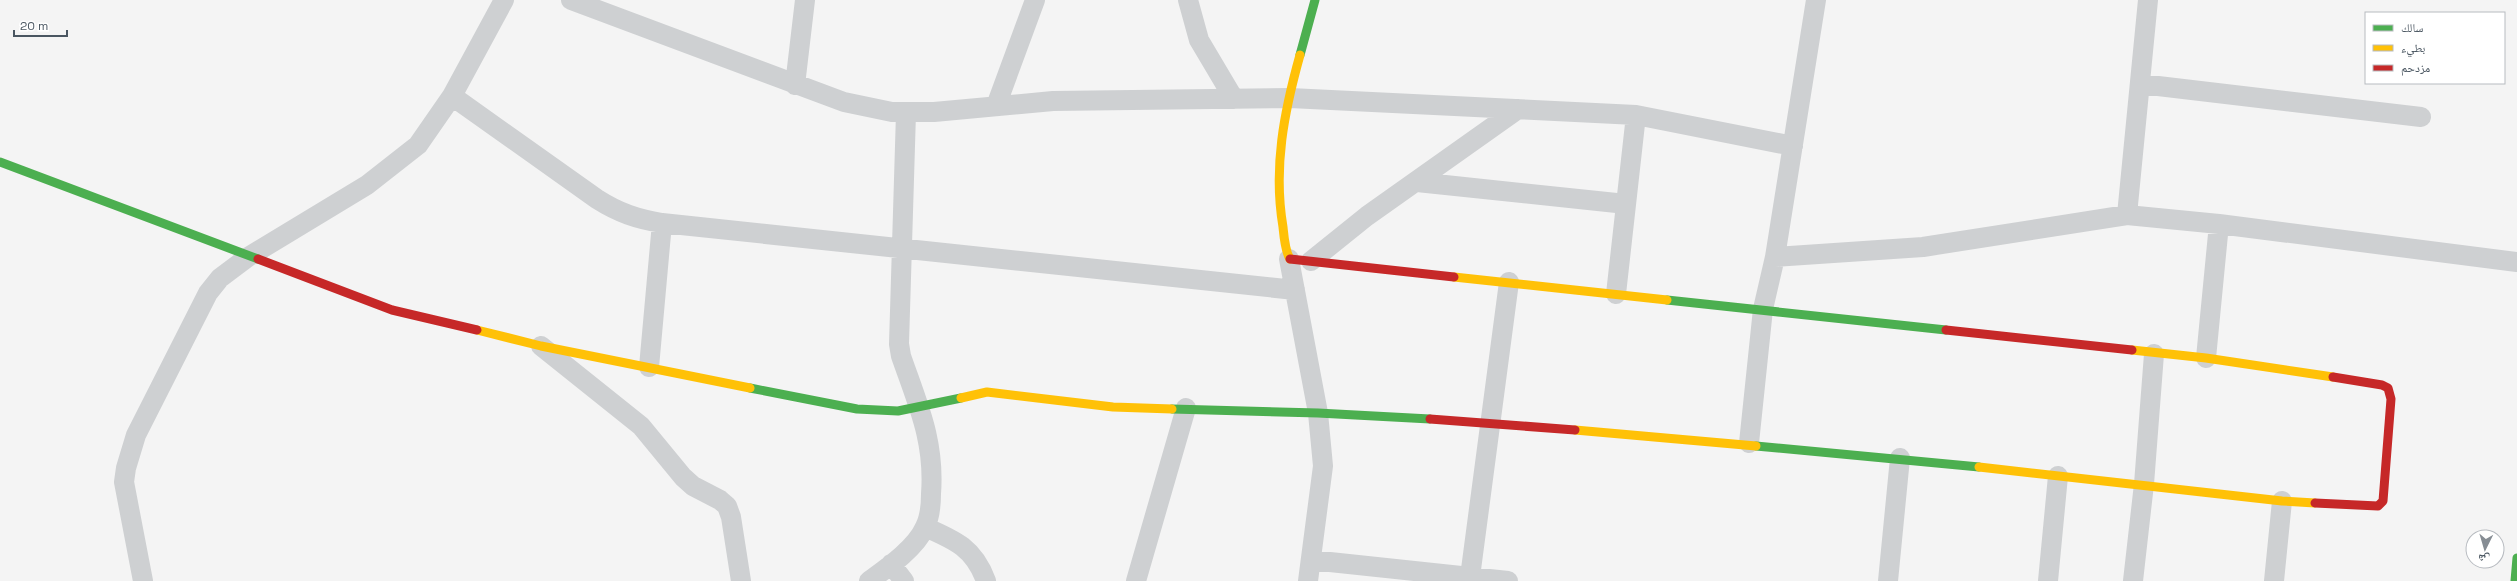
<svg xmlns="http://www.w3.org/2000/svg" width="2517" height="581" viewBox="0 0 2517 581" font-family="'Space Grotesk','Noto Naskh Arabic',sans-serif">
<rect width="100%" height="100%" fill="#f4f4f4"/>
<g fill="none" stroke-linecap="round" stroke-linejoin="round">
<path stroke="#ced0d2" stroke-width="20" d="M 571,0 L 844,102 L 892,112 L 934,112 L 1053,101 L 1290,98 L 1636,115 L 1793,146
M 1188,0 L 1199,40 L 1234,99
M 2141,84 L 2421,117
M 795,85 L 805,0
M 452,96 L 597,199 C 619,213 637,219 662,223 L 1295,290
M 996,106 L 1035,0
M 1417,182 L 1626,204
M 2127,215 L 2148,0
M 1775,257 L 1923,247 L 2127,215 L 2219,224 L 2517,262
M 1289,259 L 1318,413 L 1323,466 L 1308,581
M 1311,261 L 1367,216 L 1518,109
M 1616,294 L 1636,115
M 541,346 L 641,426 L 683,477 L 693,486 L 720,500 L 727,506 L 731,517 L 741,581
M 2206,358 L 2219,224
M 649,367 L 662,223
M 1749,443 L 1763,309 L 1775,257 L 1816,0
M 925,527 C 955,540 974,548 986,581
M 1311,560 L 1508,581
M 891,564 L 904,581
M 1470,577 L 1509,282
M 143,581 L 124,482 L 126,468 L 136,435 L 208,293 L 220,278 L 248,257 L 367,185 L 418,145 L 452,96 L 504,0
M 869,581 C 887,568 916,548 925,527 C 930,517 931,504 931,494 C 935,441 918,405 901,356 L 899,344 L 906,113
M 1136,581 L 1186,408
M 1888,581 L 1900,458
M 2048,581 L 2058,476
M 2133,581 L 2144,484 L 2154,354
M 2274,581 L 2282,501"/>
<path stroke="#4caf50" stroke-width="9" d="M 1300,55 L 1315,0
M 0,162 L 258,259
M 1667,300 L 1946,330
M 750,388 L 857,409 L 898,411 L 961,398
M 1172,409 L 1318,413 L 1430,419
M 1756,446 L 1979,467
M 2515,581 L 2517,558"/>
<path stroke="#ffc107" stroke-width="9" d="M 1290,259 C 1285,251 1284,237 1283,227 C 1273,168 1284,112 1300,55
M 1454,277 L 1667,300
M 477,330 L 541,346 L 750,388
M 2132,350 L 2206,358 L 2333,377
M 961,398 L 987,392 L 1113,407 L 1172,409
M 1575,430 L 1756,446
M 1979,467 L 2282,501 L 2315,503"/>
<path stroke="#c62828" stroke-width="9" d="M 258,259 L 392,310 L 477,330
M 1290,259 L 1454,277
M 1946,330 L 2132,350
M 1430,419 L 1575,430
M 2315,503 L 2378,506 L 2383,501 L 2391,399 L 2388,388 L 2382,385 L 2333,377"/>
</g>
<rect x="2365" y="12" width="140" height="72" fill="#ffffff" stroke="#b7bbc0"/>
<rect x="2373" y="25" width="20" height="6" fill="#4caf50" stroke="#b7bbc0"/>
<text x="2401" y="32" font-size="12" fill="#4a5661">سالك</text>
<rect x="2373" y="45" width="20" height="6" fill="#ffc107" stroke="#b7bbc0"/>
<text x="2401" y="52" font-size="12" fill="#4a5661">بطيء</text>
<rect x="2373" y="65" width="20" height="6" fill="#c62828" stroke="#b7bbc0"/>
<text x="2401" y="72" font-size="12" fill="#4a5661">مزدحم</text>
<g transform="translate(2485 549) rotate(185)"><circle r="19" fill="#ffffff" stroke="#b7bbc0"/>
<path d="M0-3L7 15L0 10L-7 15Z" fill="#868d94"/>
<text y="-6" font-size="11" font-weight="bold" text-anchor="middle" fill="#4a5661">ش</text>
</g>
<path d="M14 30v6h53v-6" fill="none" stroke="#4a5661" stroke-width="2"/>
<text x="20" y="30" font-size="12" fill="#4a5661" stroke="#ffffff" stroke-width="3" paint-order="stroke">20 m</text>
</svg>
